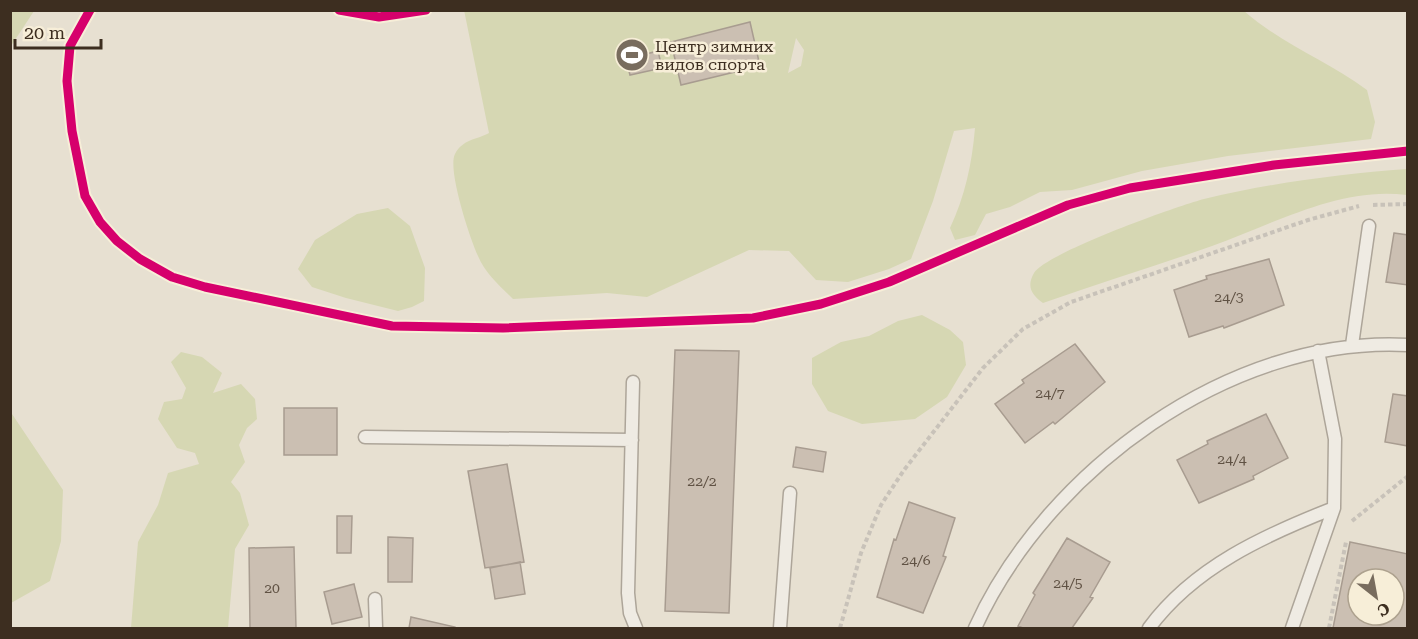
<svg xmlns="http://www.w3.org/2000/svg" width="1418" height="639" viewBox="0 0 1418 639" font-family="'Roboto Serif',serif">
<rect width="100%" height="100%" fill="#e7e0d1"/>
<path fill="#d6d7b3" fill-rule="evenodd" d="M 11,10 L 34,11 L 11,46 L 10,11 Z
M 464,10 L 1244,11 C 1283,45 1326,60 1367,90 L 1375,122 L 1371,139 L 1228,156 L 1142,171 L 1072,190 L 1040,192 L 1010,207 L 986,214 L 975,235 L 955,240 L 950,228 C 965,196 972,164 975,128 L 954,131 L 933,201 L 911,259 L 889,269 L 848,282 L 816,280 L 789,251 L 749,250 L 647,297 L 607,293 L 513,299 C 500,286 485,273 478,256 C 470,239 447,169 455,154 C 463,139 476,140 489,133 ZM 796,38 L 804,50 L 801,66 L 788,73 Z
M 1407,169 L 1407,195 C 1340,186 1274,224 1212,246 C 1156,266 1099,283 1043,303 C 1032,295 1026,287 1034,273 C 1046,253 1177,206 1204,199 C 1270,183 1340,174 1407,169 Z
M 388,208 L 410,226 L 425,268 L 424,301 L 412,307 L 398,311 L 346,298 L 312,287 L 298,269 L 315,240 L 357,214 Z
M 922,315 L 950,330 L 963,342 L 966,365 L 947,397 L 915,419 L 862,424 L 828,411 L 812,384 L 812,358 L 841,342 L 869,336 L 898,321 Z
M 181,352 L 202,357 L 222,373 L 213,393 L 241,384 L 255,399 L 257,419 L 247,428 L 239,445 L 245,462 L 231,482 L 240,493 L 249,525 L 235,549 L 228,628 L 131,628 L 138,542 L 158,505 L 168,473 L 199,464 L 195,453 L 177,448 L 158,419 L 164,402 L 182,399 L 186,388 L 171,362 Z
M 10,411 L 63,490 L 61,541 L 50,581 L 11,603 Z"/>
<path fill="#cbbfb2" stroke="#a89c90" stroke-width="1.5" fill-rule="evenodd" d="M 750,22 L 760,66 L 681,85 L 671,42 Z
M 658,51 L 662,68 L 630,75 L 626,59 Z
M 1394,233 L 1408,235 L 1408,285 L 1386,282 Z
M 1269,259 L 1284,305 L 1224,328 L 1223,326 L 1189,337 L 1174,290 L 1207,279 L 1206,276 Z
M 1075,344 L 1105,382 L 1055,424 L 1053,422 L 1025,443 L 995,404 L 1024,383 L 1022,380 Z
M 675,350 L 739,351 L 729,613 L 665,611 Z
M 1393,394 L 1408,396 L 1408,446 L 1385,442 Z
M 284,408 L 337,408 L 337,455 L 284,455 Z
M 1266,414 L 1288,458 L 1253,476 L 1254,479 L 1199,503 L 1177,460 L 1208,444 L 1207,441 Z
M 796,447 L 826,452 L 823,472 L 793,467 Z
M 507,464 L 524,562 L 485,568 L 468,471 Z
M 909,502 L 955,518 L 943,556 L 946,557 L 923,613 L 877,597 L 894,539 L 896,540 Z
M 337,516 L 352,516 L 351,553 L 337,553 Z
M 388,537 L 413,538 L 412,582 L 388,582 Z
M 1067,538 L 1110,562 L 1090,597 L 1093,598 L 1072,628 L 1023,628 L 1018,626 L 1035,595 L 1033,593 Z
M 1350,542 L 1408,554 L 1408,628 L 1333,628 ZM 1358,579 L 1394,579 L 1394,615 L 1358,615 Z
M 294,547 L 296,628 L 250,628 L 249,548 Z
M 520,562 L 525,594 L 495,599 L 490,568 Z
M 354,584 L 362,617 L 332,624 L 324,592 Z
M 411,617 L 455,627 L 455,628 L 409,628 Z"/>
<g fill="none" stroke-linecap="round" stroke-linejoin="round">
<defs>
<path id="lane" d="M 1352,345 L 1369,226
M 633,382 L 628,593 L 630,613 L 636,628
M 365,437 L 632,440
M 375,599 L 376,628
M 780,628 L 790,493
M 975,628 C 1046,471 1231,335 1408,345
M 1149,628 C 1194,567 1265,535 1334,508
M 1292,628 L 1334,508 L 1335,439 L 1318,351"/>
</defs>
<use href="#lane" stroke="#ada599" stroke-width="15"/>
<path stroke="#c8c2b9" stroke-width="4" stroke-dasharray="4.5 3" stroke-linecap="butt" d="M 1373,205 L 1408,204
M 1352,521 L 1408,476
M 840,628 L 861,553 L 881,505 L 904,470 L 983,368 L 1023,329 L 1071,302 L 1308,220 L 1359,206
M 1329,628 L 1346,542"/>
<use href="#lane" stroke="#efebe3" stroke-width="12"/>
<defs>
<path id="cycleway" d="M 90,10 L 70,46 L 67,81 L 72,131 L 85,196 L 100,222 L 117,241 L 140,259 L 172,277 L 205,287 L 392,326 L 503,328 L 753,318 L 821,304 L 889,282 L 1068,205 L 1130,188 L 1274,165 L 1408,151
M 339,10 L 379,17 L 426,10"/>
</defs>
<use href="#cycleway" stroke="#f7eed8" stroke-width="13"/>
<use href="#cycleway" stroke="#d6006c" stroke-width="9"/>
</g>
<defs>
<symbol id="stadium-disc" viewBox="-11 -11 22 22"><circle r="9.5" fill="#786c5e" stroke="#f7eed8"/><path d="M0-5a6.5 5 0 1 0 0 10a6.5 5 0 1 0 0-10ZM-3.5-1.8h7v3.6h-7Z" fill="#fff"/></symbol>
</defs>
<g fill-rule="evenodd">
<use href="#stadium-disc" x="613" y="36" width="38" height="38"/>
</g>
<g text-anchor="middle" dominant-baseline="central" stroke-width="5" stroke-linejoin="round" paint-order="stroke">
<g font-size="14" fill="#605244">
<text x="1229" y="297">24/3</text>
<text x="1050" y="393">24/7</text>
<text x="1232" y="459">24/4</text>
<text x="702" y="481">22/2</text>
<text x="916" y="560">24/6</text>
<text x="1068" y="583">24/5</text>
<text x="272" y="588">20</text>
</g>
<g font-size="16" fill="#3d2e20" stroke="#f7eed8" text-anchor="start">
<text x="655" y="46">Центр зимних<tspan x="655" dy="18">видов спорта</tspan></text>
</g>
</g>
<rect width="1418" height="639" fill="none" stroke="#3d2e20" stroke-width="24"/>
<g transform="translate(1376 597) rotate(149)"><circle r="28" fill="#f7eed8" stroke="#ada18e" stroke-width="1.5"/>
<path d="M0-4.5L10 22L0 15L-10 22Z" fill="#786c5e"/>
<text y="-9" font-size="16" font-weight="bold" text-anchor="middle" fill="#3d2e20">С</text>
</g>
<path d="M15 39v9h86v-9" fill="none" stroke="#3d2e20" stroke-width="3"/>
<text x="24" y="39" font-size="18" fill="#3d2e20" stroke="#f7eed8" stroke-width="4.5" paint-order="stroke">20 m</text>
</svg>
